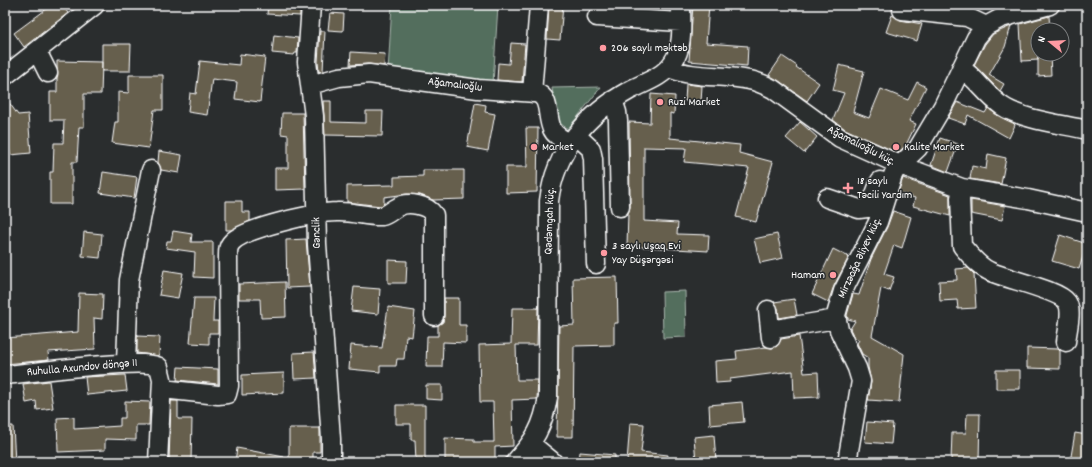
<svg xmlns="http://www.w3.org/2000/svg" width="1092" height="467" viewBox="0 0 1092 467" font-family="Dekko,sans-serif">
<rect width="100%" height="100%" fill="#2a2d2e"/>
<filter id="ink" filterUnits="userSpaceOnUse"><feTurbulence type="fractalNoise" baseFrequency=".025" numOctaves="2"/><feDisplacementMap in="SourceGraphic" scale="8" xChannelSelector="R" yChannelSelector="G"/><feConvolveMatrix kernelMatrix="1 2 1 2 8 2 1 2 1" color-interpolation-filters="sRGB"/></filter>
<g filter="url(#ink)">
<path fill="#536e5d" stroke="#a9b6ae" d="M 392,5 L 498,5 L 493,84 L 388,72 Z
M 601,87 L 568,129 L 558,122 L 552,88 Z
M 685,291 L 686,337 L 663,338 L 662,292 Z"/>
<path fill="#665e4e" stroke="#fff" d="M 52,5 L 62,5 L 68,13 L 24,47 L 14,33 Z
M 268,5 L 300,5 L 300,16 L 267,14 Z
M 549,5 L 563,5 L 560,40 L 547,39 Z
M 693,5 L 709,5 L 706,43 L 748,46 L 747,66 L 689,61 Z
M 330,13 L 344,14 L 343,31 L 328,30 Z
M 892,15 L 900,20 L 922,24 L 917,41 L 886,32 Z
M 1049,16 L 1050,30 L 1038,30 L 1038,60 L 1022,61 L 1020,24 Z
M 1011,26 L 1005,47 L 989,75 L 1004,84 L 1000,91 L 974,65 L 985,44 L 993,34 Z
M 320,31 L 325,31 L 323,71 L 319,72 L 318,62 Z
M 274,35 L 298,38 L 297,53 L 295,53 L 294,55 L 272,53 Z
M 511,43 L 525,44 L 522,82 L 497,80 L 498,63 L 509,64 Z
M 102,44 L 131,44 L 130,71 L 102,71 Z
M 351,52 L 385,54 L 384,66 L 368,64 L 350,65 Z
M 240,54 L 265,57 L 260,102 L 235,99 L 237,82 L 212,79 L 207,115 L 188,112 L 190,93 L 196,94 L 200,61 L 239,65 Z
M 1038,54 L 1050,54 L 1051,75 L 1038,76 Z
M 782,56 L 797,66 L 796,67 L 819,83 L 807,101 L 779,81 L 769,75 Z
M 57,61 L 102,62 L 101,94 L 84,94 L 84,127 L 79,127 L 77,162 L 72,162 L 72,204 L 50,204 L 50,172 L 53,172 L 54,143 L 63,143 L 64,120 L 50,120 L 50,92 L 57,92 Z
M 839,65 L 864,71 L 853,112 L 869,118 L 881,89 L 908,100 L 917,82 L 926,87 L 909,121 L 916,124 L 906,145 L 898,153 L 845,129 L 833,120 L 844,93 L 833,90 Z
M 129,75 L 163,75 L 163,110 L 154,110 L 149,148 L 112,143 L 115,122 L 118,122 L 118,92 L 129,93 Z
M 686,84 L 702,86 L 701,102 L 685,101 Z
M 651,94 L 675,96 L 674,114 L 670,113 L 670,138 L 740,145 L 739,153 L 773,162 L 756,222 L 736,217 L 749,168 L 684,162 L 686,148 L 644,147 L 644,221 L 678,223 L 677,234 L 709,235 L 708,251 L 627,246 L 628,213 L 630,207 L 629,122 L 650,123 Z
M 5,97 L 18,115 L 28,114 L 31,153 L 10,155 Z
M 323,101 L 331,101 L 331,122 L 366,123 L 366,111 L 383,111 L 382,136 L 325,135 Z
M 957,102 L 985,113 L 988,108 L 997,115 L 1013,123 L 1015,125 L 1009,138 L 968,115 L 965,124 L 948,118 Z
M 475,103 L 486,105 L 485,112 L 495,114 L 488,151 L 467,147 Z
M 282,113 L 303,113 L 305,189 L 275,190 L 275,168 L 288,168 L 288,135 L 281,134 Z
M 800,122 L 817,137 L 804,153 L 786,138 Z
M 526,128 L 538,128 L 537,192 L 506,193 L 506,167 L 527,167 Z
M 940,138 L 958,144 L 948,172 L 931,165 Z
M 159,151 L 182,155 L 179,173 L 161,170 L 158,162 Z
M 988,154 L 1006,158 L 1001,184 L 970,179 L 972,166 L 986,169 Z
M 423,170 L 464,170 L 464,199 L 433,200 L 420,195 L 407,194 L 384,197 L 384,203 L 381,206 L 347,202 L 347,186 L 394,185 L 394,177 L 423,176 Z
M 103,172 L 137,177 L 134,198 L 100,193 Z
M 903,178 L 950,195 L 950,216 L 913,206 L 915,198 L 898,193 Z
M 971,200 L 1005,206 L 1002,220 L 971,214 Z
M 226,201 L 242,201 L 242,212 L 250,212 L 250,221 L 231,230 L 226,230 Z
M 893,211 L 911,217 L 902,248 L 894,245 L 884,274 L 894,277 L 889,291 L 881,288 L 872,336 L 904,354 L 899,402 L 868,400 L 871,382 L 868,367 L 868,358 L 862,354 L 857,343 L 859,340 L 854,337 L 850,329 L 855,321 L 848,319 L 847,315 L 853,294 L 859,295 L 871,259 L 887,227 Z
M 173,231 L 192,234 L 191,242 L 213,242 L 213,278 L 194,277 L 195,252 L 166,248 L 167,241 L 171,241 Z
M 84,232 L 102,234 L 100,258 L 82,256 Z
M 777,234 L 783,258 L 760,263 L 754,239 Z
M 1060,235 L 1087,244 L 1079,269 L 1052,261 Z
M 306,239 L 310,287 L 287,288 L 286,240 Z
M 833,249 L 849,257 L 834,286 L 828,302 L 812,294 Z
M 388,260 L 407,261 L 406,283 L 388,283 Z
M 968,268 L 974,274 L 976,308 L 958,309 L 957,300 L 940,301 L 939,281 L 957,280 L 956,269 Z
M 164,270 L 183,273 L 178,298 L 159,295 Z
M 617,277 L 618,323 L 614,323 L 614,345 L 574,346 L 573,437 L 557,437 L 559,326 L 574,325 L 573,278 Z
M 285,282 L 286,317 L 261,318 L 260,299 L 239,299 L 239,284 Z
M 354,287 L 380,289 L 378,314 L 351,311 Z
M 79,293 L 103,294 L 102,319 L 94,318 L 95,349 L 48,352 L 49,360 L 5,364 L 5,338 L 78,332 Z
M 194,298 L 214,298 L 213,321 L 218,321 L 218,333 L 209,333 L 209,344 L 190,343 Z
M 444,298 L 459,298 L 459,325 L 466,325 L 466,343 L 443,342 L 442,367 L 426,367 L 427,336 L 438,336 L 438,325 L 443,322 L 444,316 Z
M 794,299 L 797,315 L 779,318 L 778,308 L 774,302 Z
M 388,307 L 415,311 L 412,337 L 406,336 L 404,359 L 397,359 L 396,366 L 380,366 L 380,372 L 349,369 L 351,345 L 382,348 Z
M 512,308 L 538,308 L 537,345 L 516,345 L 517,380 L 538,380 L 537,399 L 512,400 L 513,446 L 495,447 L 495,460 L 445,460 L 445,438 L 474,439 L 474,442 L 494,442 L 493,402 L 480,402 L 479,345 L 511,344 Z
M 137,336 L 160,337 L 159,356 L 137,353 Z
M 799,336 L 804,373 L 818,372 L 819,397 L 794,398 L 793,371 L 730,379 L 730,382 L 716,383 L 715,361 L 737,359 L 736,351 L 766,347 L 772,348 L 777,346 L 781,339 Z
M 1027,348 L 1058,349 L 1060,351 L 1060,369 L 1027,368 Z
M 314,352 L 316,378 L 294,379 L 293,353 Z
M 178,367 L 218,369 L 218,384 L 177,380 Z
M 996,370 L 1020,370 L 1020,389 L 996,389 Z
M 284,373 L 284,393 L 242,395 L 242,375 Z
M 125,375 L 127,391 L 87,395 L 85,377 Z
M 49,381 L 53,408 L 37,410 L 36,401 L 26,403 L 23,384 Z
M 426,385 L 442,385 L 442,400 L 426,399 Z
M 125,401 L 150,402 L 149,425 L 136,425 L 136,440 L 105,439 L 105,450 L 58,452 L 57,418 L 74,417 L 74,429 L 120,426 L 120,418 L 125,418 Z
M 171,401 L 178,401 L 178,419 L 192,419 L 191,461 L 169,462 Z
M 742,402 L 744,422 L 710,425 L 709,405 Z
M 396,405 L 425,405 L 425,462 L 416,462 L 415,440 L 411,440 L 411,424 L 396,424 Z
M 967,414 L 980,414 L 979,461 L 951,461 L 952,433 L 966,433 Z
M 867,422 L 893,424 L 891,444 L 865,442 Z
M 630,423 L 644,424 L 641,452 L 668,455 L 667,462 L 627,462 Z
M 5,426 L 13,426 L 15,462 L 5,462 Z
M 289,428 L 320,428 L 320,452 L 313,452 L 313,462 L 289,462 Z
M 1075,433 L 1087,435 L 1087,462 L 1070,462 Z
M 714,435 L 716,462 L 696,462 L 694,437 Z
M 237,448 L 284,457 L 283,462 L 235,462 Z
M 580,452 L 615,455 L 615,462 L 579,462 Z"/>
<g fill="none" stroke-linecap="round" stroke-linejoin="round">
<defs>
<path id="minor" d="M 311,5 L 307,62 L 314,116 L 317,244 L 331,439 L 331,462
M 902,10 L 967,17 L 986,26
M 597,17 L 681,22
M 37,51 L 48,73
M 669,68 C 695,79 722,74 749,80 C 757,81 765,85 773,89 L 840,138 L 900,165 L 962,188 L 1028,199 L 1087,212
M 961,68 C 977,79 986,95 1002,106 C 1023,120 1062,124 1087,130
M 5,76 L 95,5
M 310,85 L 339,77 L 369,74 L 478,89 L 536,93 C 551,97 546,116 552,129 C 555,136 563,139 569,143
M 532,93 L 539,5
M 613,100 L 617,112 L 618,121 L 620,207
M 576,135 L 591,149 L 593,159 L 596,264
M 962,188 L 960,198 L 962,246 C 970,255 978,266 989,271 C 1005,279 1059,290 1067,302 C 1073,311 1067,331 1066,342
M 827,198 L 859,209 L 867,208 L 872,202 L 880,181
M 768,310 L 771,338
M 770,330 L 836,319
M 126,363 L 129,280 L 151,170
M 5,375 C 31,373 144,357 159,367 L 162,379 L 158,462
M 162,389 L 218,395 L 227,394 L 229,386 L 228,256 C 228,250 228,246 232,242 C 245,228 317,212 337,212 C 352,211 368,217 382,216 C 388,215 393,209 398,207 C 408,201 428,205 434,215 L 434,316
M 531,444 L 553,462
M 515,462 C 535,440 543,427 548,397 L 549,201 C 555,151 587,114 630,90 C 646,82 663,77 673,62 C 684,46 681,23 681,5
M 847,462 L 861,381 L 857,368 L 839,330 L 836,315 L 843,291 L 878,222 L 893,175 L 896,169 L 918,148 L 943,106 L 976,38 L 986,26 L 1001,18 L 1050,5"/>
</defs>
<use href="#minor" stroke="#fff" stroke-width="21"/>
<use href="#minor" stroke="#2a2d2e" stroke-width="18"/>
</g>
</g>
<g fill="#ff9aa2" stroke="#2a2d2e" stroke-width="1.5">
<circle cx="603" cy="48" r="4"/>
<circle cx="660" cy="102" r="4"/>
<circle cx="534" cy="147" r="4"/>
<circle cx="896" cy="147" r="4"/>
<path d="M846 182h4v4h4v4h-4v4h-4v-4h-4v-4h4z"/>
<circle cx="604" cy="253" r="4"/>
<circle cx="833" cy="275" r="4"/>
</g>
<g text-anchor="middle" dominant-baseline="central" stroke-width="3" stroke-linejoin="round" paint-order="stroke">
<g font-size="12" fill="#fff" stroke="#2a2d2e" text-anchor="start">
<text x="611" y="48">206 saylı məktəb</text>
<text x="668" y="102">Ruzi Market</text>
<text x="542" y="147">Market</text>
<text x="904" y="147">Kalite Market</text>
<text x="857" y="181">18 saylı<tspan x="857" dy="14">Təcili Yardım</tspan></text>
<text x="612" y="246">3 saylı Uşaq Evi<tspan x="612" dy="14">Yay Düşərgəsi</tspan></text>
<text x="825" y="275" text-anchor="end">Hamam</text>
</g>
<g font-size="12" fill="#fff" stroke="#2a2d2e">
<text transform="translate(455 85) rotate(7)">Ağamalıoğlu</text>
<text transform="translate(861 146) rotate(27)">Ağamalıoğlu küç.</text>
<text transform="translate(550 221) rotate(-88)">Qədəmgah küç.</text>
<text transform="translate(317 233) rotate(-91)">Gənclik</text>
<text transform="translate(860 258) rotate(-65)">Mirzəağa Əliyev küç.</text>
<text transform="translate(82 368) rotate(-5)">Ruhulla Axundov döngə 11</text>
</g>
</g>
<rect width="1092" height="467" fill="none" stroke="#2a2d2e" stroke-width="20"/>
<rect x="10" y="10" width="1072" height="447" fill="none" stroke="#fff" stroke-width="1.5" filter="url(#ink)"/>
<g transform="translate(1050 42) rotate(288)"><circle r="19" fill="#2a2d2e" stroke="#7f8182"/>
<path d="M0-3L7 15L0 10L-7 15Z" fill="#ff9aa2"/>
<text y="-6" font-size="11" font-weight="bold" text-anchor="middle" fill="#ffffff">N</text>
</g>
</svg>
